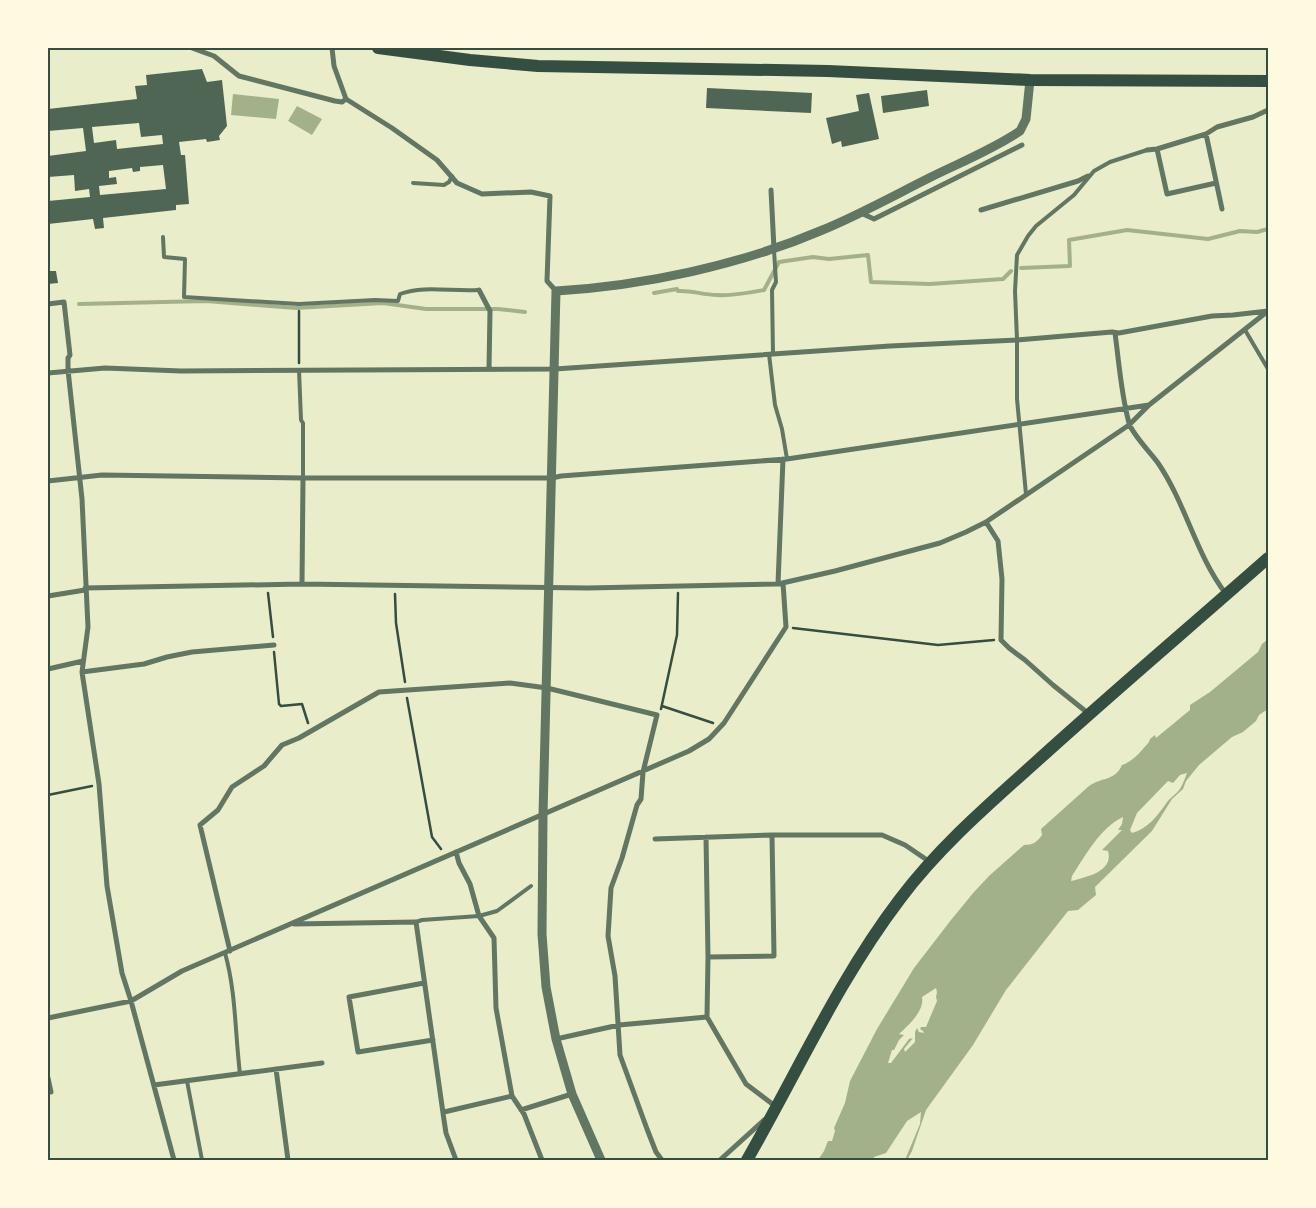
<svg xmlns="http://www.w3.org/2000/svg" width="1316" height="1208" viewBox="0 0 1316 1208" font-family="Karla,sans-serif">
<rect width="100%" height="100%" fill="#e9edc9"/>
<path fill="#a3b18a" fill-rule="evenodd" d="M 233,94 L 279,99 L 276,119 L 231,115 Z
M 297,106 L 322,119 L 312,135 L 288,121 Z
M 1268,639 L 1268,709 L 1259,715 L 1256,721 L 1243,732 L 1232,737 L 1199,765 L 1186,781 L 1183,789 L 1172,799 L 1152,831 L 1095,887 L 1096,895 L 1078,910 L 1068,911 L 1006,990 L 973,1045 L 926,1110 L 912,1151 L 907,1160 L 905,1160 L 920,1124 L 921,1112 L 907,1121 L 886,1153 L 874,1157 L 873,1160 L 818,1160 L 824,1151 L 828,1141 L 832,1141 L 835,1131 L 834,1128 L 845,1103 L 850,1081 L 877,1029 L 914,968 L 951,920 L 974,892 L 990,875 L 1024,845 C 1033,845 1037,842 1042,835 L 1041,829 L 1089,786 C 1102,777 1115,781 1122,765 C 1134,761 1141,751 1149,742 L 1150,739 L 1155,735 L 1156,738 L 1190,710 L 1190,705 L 1210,692 L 1258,652 L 1262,644 ZM 1187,773 C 1186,776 1183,784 1181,787 C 1179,792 1171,797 1167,802 C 1158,815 1148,829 1132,833 L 1130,830 L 1137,813 L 1168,781 L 1173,783 L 1180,775 ZM 1123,817 L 1122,824 L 1118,830 L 1122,830 L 1102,850 L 1108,851 C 1114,872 1085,877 1071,881 L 1072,876 C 1085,856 1100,828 1123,817 ZM 936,988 L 937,992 L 936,997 L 937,1001 L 926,1027 L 921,1027 L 920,1029 L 923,1031 L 924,1033 L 919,1032 L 917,1028 L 915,1032 L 915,1042 L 905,1052 L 904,1049 L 913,1038 L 909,1039 L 891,1063 L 888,1063 L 892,1050 L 894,1050 L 899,1040 L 904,1035 L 899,1034 C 908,1026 925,1010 922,997 Z"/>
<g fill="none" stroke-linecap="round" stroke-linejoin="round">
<path stroke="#a3b18a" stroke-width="4" d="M 1021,268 L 1070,266 L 1069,240 L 1127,230 L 1208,239 L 1240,231 L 1257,232 L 1268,229
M 654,293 L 677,289 L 678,291 C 691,290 703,295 717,295 C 733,296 748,293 764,290 L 779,262 L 813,257 L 829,259 L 868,255 L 871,282 L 930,284 L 1003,279 L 1011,271
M 79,304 L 206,301 L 296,308 L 383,303 L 426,309 L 498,309 L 525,312"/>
</g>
<path fill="#4f6655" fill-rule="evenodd" d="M 202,69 L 207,82 L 222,80 L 227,126 L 219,136 L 220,140 L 207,142 L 206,139 L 179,142 L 181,155 L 185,155 L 189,204 L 176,205 L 176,210 L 103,218 L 104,228 L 95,229 L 93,219 L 48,224 L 48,201 L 90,197 L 89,189 L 75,191 L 74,175 L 48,177 L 48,156 L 86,151 L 83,128 L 48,131 L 48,109 L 137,99 L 135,86 L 147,85 L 146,75 ZM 139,123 L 141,137 L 162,135 L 163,144 L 117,149 L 116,140 L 94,143 L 92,127 ZM 163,165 L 166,189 L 100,195 L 99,186 L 117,184 L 116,177 L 109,178 L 109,171 L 132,168 L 133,172 L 140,171 L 140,167 Z
M 707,88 L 812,93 L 811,113 L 706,108 Z
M 927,90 L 929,106 L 883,113 L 881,96 Z
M 869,93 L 879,139 L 842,147 L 841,141 L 832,144 L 826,118 L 859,111 L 856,95 Z
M 50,268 L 50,271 L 56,271 L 58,283 L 48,284 L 48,269 Z"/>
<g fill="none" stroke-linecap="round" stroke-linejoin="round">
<path stroke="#344e41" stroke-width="2.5" d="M 299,363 L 299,311
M 268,593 L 273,637
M 395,594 L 396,623 L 405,682
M 793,628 L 938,645 L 994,640
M 274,652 L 279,704 L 281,706 L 302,704 L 308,723
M 407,698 L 432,837 L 441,849
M 662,706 L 713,723
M 661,709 L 677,635 L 678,593
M 48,795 L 92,786"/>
<path stroke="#617663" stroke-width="4" d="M 413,183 L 444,185 L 449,182 L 452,176
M 163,237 L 164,257 L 185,259 L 184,297 L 299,304 L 375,300 L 398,301 L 400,294 C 424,285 453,292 479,290
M 1245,330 L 1268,369
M 769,354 L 775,405 L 782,429 L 787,459
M 773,354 L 772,290 L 776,282 L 774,250
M 299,370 L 301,420 L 303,423 L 303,478
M 1026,494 L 1017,399 L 1017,340 L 1015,291 L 1017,255 L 1028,236 L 1036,226 L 1074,195 L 1094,171 L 1110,162 L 1147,150
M 416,922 L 422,920 L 479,916 L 497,911 L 531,886
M 225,953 C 236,992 235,1033 240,1074
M 187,1081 L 202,1160"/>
<path stroke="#617663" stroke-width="5" d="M 192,48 L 214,56 L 239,76 L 335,101 L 342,102 L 346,99
M 332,48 L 334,66 L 346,99 L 392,128 L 437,160 L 457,183 L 482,194 L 531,192 L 550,196 L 547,281 L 556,291
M 1206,134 L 1222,209
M 1157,149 L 1167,194 L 1216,183
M 1147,150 L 1157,149 L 1206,134 L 1217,127 L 1253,117 L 1268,110
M 771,190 L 774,249
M 981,210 L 1078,181 L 1088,176
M 861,213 L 874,219 L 1022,145
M 479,290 L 490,311 L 489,369
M 48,304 L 64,302 L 70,355 L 68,358 L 68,370 L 82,499 L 88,627 L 82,672 L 99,784 L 107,886 L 122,973 L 131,1001 L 174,1160
M 1115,333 C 1119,362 1121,394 1129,423 C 1132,434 1151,453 1158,463 C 1186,504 1196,555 1226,594
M 48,373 L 105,368 L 181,371 L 555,369 L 890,346 L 1017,340 L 1112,332 L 1119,333 L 1212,316 L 1233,315 L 1268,311
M 48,481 L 102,475 L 303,478 L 552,478 L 561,476 L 787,459 L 1149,405 L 1268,311
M 986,522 L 998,541 L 1002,579 L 1001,640 L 1009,648 L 1025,660 L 1053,685 L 1089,714
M 302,584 L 303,478
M 778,584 L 783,459
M 85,588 L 302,584 L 588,588 L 778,584 L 835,571 L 940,543 L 966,532 L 986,522 L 1129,425 L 1149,405
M 48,596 L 85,590
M 48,669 L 83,661
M 82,672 L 144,664 L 167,657 L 192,652 L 274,645
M 706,837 L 708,957 L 707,1017 L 746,1084 L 775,1106
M 655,839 L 772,835 L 882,835 L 905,845 L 930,862
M 456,852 L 459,863 L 470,884 L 479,916 L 494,938 L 496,1008 L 512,1096 L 524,1114 L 542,1160
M 294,924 L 416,922 L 444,1120 L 446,1133 L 456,1160
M 230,951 L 200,825 L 218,810 L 232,787 L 264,766 L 282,745 L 299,738 L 379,692 L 510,683 L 547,688 L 657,715 L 643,772 L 641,799 L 637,805 L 622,858 L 611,888 L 608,936 L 615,976 L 620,1055 L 647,1129 L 656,1152 L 662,1160
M 708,957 L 774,956 L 772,835
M 424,983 L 349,997 L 358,1052 L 433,1040
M 48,1018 L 131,1001 L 182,971 L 689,751 L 709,739 L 724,723 L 786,627 L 783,583
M 556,1039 L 619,1025 L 707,1017
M 276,1069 L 288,1160
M 48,1078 L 51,1092
M 154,1085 L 322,1063
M 521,1110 L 572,1094
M 444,1112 L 512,1096
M 720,1160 L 764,1120"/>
<path stroke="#617663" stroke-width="9" d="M 601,1160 L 572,1094 L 556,1039 L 546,987 L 542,934 L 543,815 L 556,291 C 643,286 740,265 820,231 C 857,216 893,196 929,178 C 959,163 992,150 1020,131 L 1026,119 L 1030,80"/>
<path stroke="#344e41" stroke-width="12" d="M 378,48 L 470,60 L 538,66 L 828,71 L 1030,80 L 1268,81
M 747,1160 C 797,1073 839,979 900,899 C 939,847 989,804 1037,761 C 1113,692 1191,626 1268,558"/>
</g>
<rect width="1316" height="1208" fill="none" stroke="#fefae0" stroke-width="98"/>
<rect x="49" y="49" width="1218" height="1110" fill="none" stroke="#344e41" stroke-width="2"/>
</svg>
